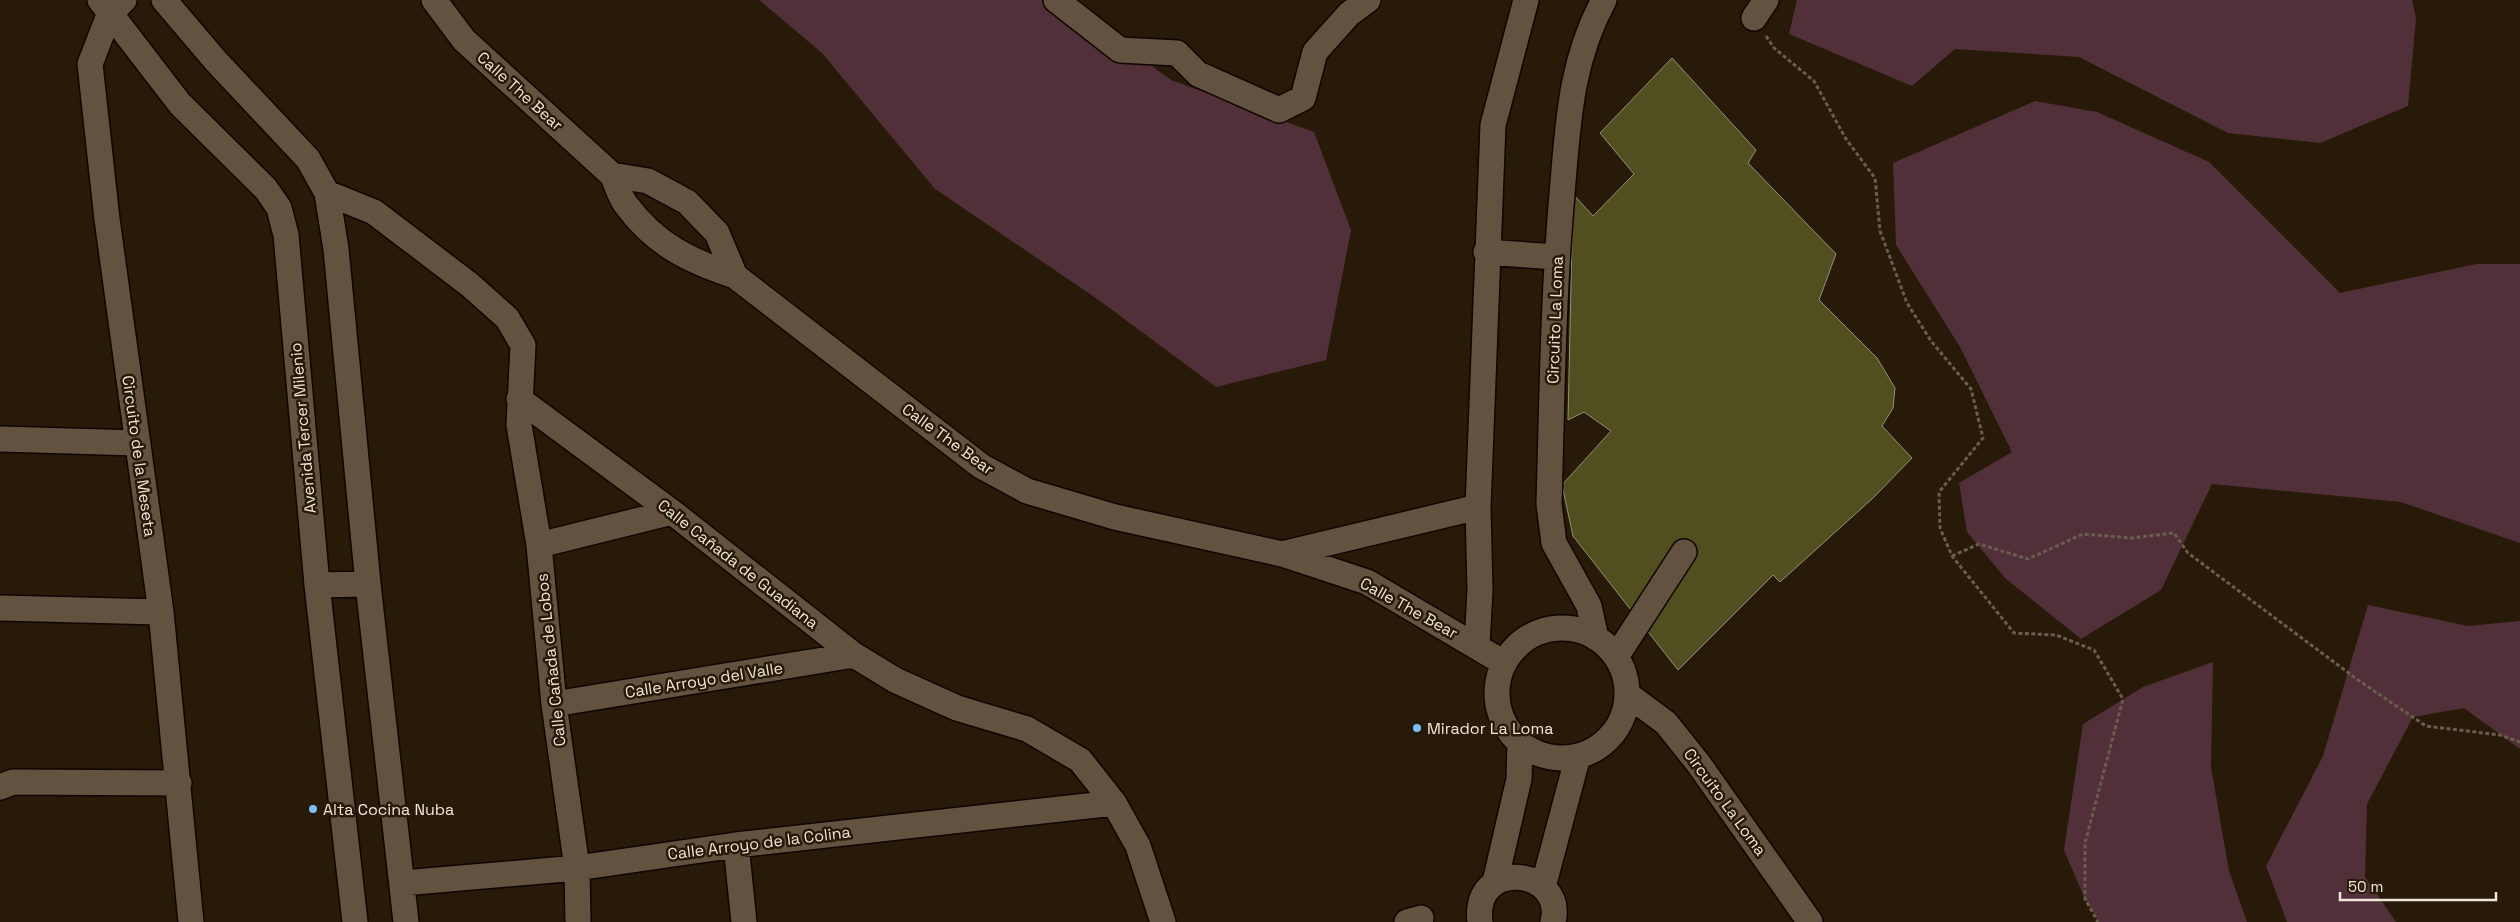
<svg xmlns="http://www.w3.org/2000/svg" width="2520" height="922" viewBox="0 0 2520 922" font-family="'Space Grotesk',sans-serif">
<rect width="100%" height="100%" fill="#281a08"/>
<path fill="#52303a" d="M 759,0 L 1060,0 L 1171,80 L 1314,132 L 1351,230 L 1326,360 L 1216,387 L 1096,298 L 935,189 L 822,53 Z
M 1797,0 L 2412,0 L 2416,18 L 2408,106 L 2320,143 L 2228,133 L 2079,57 L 1955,49 L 1912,86 L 1789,34 Z
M 2035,101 L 2097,112 L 2209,162 L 2340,293 L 2476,264 L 2520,264 L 2520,543 L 2401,502 L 2212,484 L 2161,590 L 2081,639 L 2005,578 L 1967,532 L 1959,483 L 2012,452 L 1960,347 L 1896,245 L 1893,163 Z
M 2368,605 L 2468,626 L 2520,621 L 2520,749 L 2464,708 L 2413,717 L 2367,804 L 2365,877 L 2396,922 L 2287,922 L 2266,866 L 2323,756 Z
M 2213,662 L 2211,767 L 2229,871 L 2247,922 L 2099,922 L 2085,899 L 2064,850 L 2083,724 L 2143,687 Z"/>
<path fill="#514e20" stroke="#929076" d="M 1672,58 L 1756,150 L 1748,163 L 1836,254 L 1819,300 L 1877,358 L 1895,388 L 1893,408 L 1882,426 L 1912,458 L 1873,498 L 1780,582 L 1773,575 L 1678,670 L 1573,536 L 1562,485 L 1611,431 L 1584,412 L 1568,420 L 1573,194 L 1593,216 L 1634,174 L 1600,133 Z"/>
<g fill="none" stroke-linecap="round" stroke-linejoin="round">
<defs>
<path id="minor" d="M 100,0 L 180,104 L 266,189 L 279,208 L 286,235 L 317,585 L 355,922
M 124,0 L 109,15 L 90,64 L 107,219 L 161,612 L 191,922
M 164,0 L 215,60 L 308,159 L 327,193 L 336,249 L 368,584 L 406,922
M 434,0 L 464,40 L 612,175 C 617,185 620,198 627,206 C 656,245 690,261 735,276 L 981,466 L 1027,491 L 1115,517 L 1282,554 L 1367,582 L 1504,663
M 1056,0 L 1120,50 L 1177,53 L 1198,74 L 1279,110 L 1303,98 L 1315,52 L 1349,14 L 1368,0
M 1754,18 L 1766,0
M 612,175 L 648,181 L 687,202 L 717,233 L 735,276
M 327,193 L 374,212 L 470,285 L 507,318 L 523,345 L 519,425 L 539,545 L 554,704 L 577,868 L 578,922
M 1486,252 L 1556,257
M 519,399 L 672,512 L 854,655 L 895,680 L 957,708 L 1027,729 L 1080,760 L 1114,803 L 1138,846 L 1163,922
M 0,439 L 138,443
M 539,545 L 672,512
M 1282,554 L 1478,507
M 317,585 L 368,584
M 0,608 L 161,612
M1497 693a65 65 0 1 1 130 0a65 65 0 1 1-130 0Z
M 1596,638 L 1589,606 L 1554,543 L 1549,504 C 1552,401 1553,297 1562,194 C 1568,125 1570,62 1604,0
M 1477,645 L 1480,590 L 1478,507 L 1493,125 L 1526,0
M 1616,657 L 1684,552
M 1627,694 L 1666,723 L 1698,763 L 1810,922
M 554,704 L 854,655
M 0,787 L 13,782 L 179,783
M 736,845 L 744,922
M 1495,882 L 1519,779 L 1520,742
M 403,883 L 577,868 L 736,845 L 1114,803
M 1543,887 L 1578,756
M 1407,922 L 1421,918
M 1480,922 C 1472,857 1566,868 1553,922"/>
</defs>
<use href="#minor" stroke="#100500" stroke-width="28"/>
<path stroke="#695d4d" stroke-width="3" stroke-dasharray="4 2.5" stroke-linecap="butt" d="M 1766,36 L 1774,48 L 1814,81 L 1846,139 L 1875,178 L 1880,231 L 1907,303 L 1931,341 L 1971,389 L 1983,438 L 1939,492 L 1940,528 L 1952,556 L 2014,633 L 2056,635 L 2094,650 L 2123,699 L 2085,843 L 2085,899 L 2098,922
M 1952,556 L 1979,544 L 2028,559 L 2083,534 L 2131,538 L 2174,533 L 2188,553 L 2358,680 L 2426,726 L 2500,735 L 2520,742"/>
<use href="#minor" stroke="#63523f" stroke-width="25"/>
</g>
<g fill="#79bff8" stroke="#281a08" stroke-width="2">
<circle cx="1417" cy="728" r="5"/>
<circle cx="313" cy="809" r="5"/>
</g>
<g text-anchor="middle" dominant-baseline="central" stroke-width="5" stroke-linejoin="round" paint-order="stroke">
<g font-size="16" fill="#efe5d9" stroke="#281a08">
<text transform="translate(520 91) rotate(42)">Calle The Bear</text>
<text transform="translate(1555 320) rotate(-88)">Circuito La Loma</text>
<text transform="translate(303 428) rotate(-95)">Avenida Tercer Milenio</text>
<text transform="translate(948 439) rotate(36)">Calle The Bear</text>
<text transform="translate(139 456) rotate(82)">Circuito de la Meseta</text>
<text transform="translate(738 564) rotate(38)">Calle Cañada de Guadiana</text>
<text transform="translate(1409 608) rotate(29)">Calle The Bear</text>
<text transform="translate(551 660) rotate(-96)">Calle Cañada de Lobos</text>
<text transform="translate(704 680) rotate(-9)">Calle Arroyo del Valle</text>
<text transform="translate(1725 802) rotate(54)">Circuito La Loma</text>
<text transform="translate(759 843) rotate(-7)">Calle Arroyo de la Colina</text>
</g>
<g font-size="16" fill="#efe5d9" stroke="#281a08" text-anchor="start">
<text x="1427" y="728">Mirador La Loma</text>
<text x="323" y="809">Alta Cocina Nuba</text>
</g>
</g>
<path d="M2340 892v8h156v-8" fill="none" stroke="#efe5d9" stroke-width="2.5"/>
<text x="2348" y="892" font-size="15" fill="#efe5d9" stroke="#281a08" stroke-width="4" paint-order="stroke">50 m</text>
</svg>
